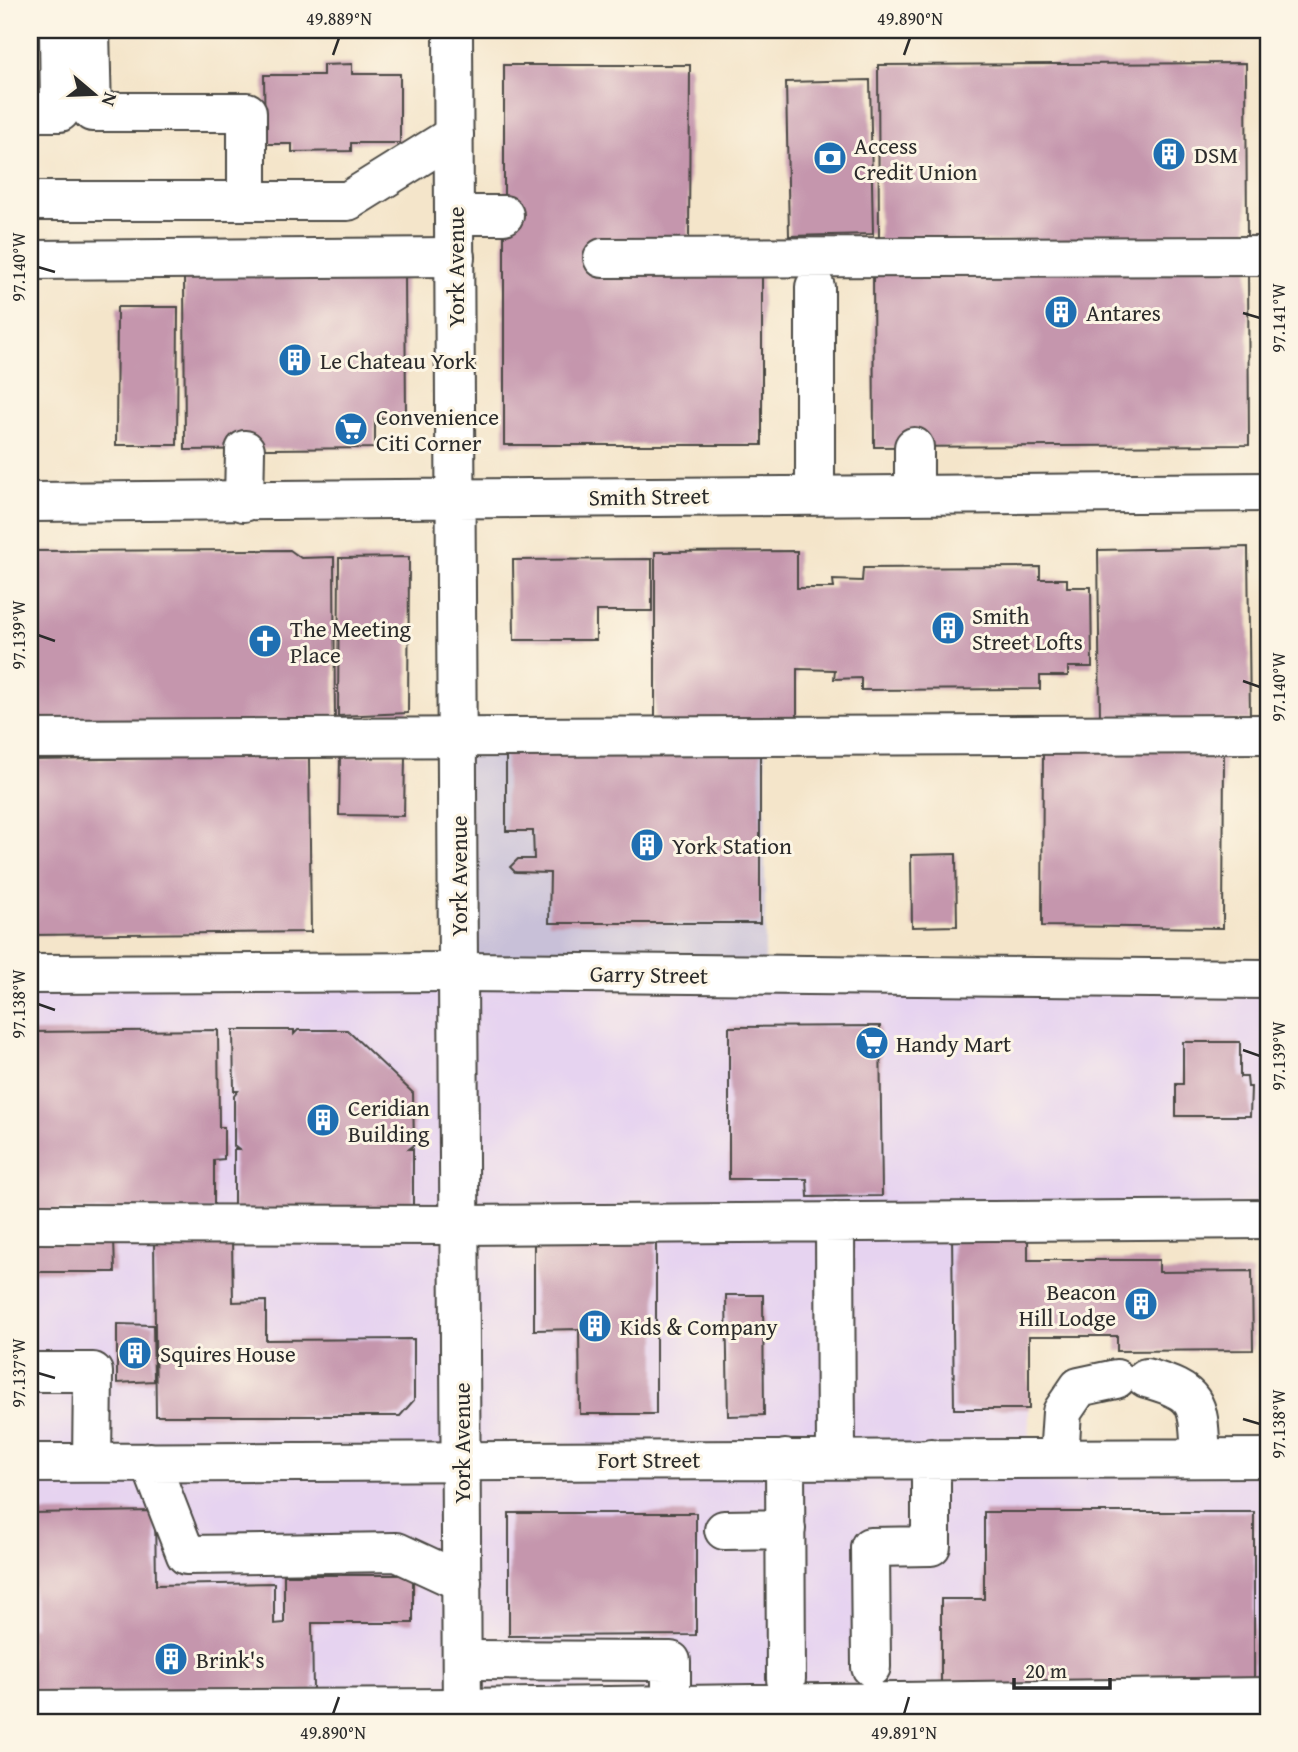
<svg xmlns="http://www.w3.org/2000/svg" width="1298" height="1752" viewBox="0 0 1298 1752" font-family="'Gentium Book Plus',serif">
<rect width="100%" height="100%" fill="#fcf5e5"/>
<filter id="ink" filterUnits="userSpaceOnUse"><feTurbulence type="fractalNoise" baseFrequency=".0143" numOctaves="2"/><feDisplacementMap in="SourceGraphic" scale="14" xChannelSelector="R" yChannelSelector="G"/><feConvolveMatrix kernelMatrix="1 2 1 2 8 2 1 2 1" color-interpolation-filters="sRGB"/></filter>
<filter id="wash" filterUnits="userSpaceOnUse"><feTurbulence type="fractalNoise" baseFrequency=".00686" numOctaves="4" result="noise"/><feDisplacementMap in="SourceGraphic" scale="28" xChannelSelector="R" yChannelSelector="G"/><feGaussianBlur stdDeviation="1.57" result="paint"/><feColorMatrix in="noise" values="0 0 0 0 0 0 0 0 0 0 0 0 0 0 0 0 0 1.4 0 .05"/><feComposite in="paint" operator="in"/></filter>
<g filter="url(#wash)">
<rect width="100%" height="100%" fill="#f4e5ca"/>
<path fill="#e6d3f0" d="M 30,974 L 1268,979 L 1268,1219 L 1028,1221 L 1029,1458 L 1268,1458 L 1268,1722 L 30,1722 Z"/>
<path fill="#c8c0d8" d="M 765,736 L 765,975 L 458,972 L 457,737 Z"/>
<g id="blocks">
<path fill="#c596ad" d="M 1246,63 L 1247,240 L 879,242 L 878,65 Z
M 352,64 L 352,74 L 400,74 L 400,143 L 351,143 L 351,151 L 292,152 L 292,144 L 265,144 L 264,75 L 323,75 L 323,65 Z
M 504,65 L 690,65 L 689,241 L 762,269 L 762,445 L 504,445 Z
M 870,80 L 873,234 L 789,236 L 786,82 Z
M 1248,264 L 1249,445 L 874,447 L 873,266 Z
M 405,272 L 406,418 L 375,418 L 375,448 L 185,450 L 184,274 Z
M 117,307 L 178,307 L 177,445 L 116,445 Z
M 1248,547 L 1250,720 L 1100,722 L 1098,550 Z
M 290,550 L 301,558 L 334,557 L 335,725 L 30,726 L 30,551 Z
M 797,551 L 797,588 L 834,588 L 833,580 L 862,581 L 863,568 L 1040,567 L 1040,579 L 1067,579 L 1067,587 L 1091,587 L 1092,667 L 1068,667 L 1068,676 L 1040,676 L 1040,689 L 861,690 L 861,678 L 834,679 L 835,670 L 797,669 L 797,728 L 655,729 L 655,552 Z
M 409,557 L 408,713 L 338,716 L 339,558 Z
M 652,559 L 652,611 L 596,611 L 596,640 L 514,640 L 513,560 Z
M 1043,749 L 1224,750 L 1223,928 L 1042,926 Z
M 506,753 L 760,753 L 760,923 L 549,923 L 550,873 L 515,872 L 510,867 L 518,859 L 534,859 L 533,831 L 506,831 Z
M 309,756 L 311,932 L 30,935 L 30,760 Z
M 340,756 L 405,756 L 404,816 L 339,815 Z
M 956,854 L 957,926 L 912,927 L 911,855 Z
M 880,1026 L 882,1196 L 808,1197 L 807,1179 L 729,1179 L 729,1027 Z
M 218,1030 L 219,1127 L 224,1127 L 224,1159 L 214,1160 L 214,1210 L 30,1211 L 30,1032 Z
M 233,1030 L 294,1030 L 294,1034 L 298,1030 L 347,1030 L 413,1093 L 414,1145 L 409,1149 L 413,1149 L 413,1210 L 234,1210 L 234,1150 L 239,1150 L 234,1146 L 234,1096 L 238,1091 L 234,1091 Z
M 1183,1042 L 1240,1042 L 1240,1077 L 1247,1077 L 1248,1087 L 1251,1087 L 1250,1116 L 1176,1116 L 1176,1084 L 1183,1084 Z
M 1028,1232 L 1028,1260 L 1159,1260 L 1159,1272 L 1252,1271 L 1253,1350 L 1117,1351 L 1117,1336 L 1029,1336 L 1029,1409 L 954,1409 L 952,1233 Z
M 656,1234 L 656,1414 L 580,1414 L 579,1329 L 534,1330 L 534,1238 Z
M 30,1238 L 114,1238 L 115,1272 L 30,1272 Z
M 232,1239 L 233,1302 L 266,1301 L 266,1340 L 414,1339 L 414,1400 L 400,1416 L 156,1416 L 154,1240 Z
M 726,1295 L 763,1295 L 764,1415 L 728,1416 Z
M 117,1324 L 153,1325 L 154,1381 L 117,1383 Z
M 155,1511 L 156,1585 L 274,1583 L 274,1624 L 284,1623 L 284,1575 L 413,1575 L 413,1623 L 312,1623 L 313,1691 L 30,1696 L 30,1627 L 34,1627 L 33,1586 L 30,1586 L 30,1513 Z
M 984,1512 L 1254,1512 L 1254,1685 L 941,1686 L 941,1599 L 984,1599 Z
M 509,1513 L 696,1513 L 696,1635 L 509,1636 Z
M 1035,1716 L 1035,1722 L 955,1722 L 955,1717 Z"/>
</g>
</g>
<g filter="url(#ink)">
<use href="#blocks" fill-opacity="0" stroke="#494743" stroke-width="2"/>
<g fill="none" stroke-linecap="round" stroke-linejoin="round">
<defs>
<path id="minor" d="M 30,112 L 60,112 L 59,30
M 30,201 L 247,201 L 247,112 L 92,112 L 90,30
M 247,201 L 348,201 L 454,135
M 454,215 L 504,215
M 603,258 L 1268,256
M 30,260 L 455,257
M 815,287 L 815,494
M 914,493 L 914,447
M 244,502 L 245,450
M 30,739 L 1268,734
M 30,974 L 458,972 L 1268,979
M 835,1222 L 836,1459
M 30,1224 L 460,1225 L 1268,1219
M 30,1372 L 93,1372 L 92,1462
M 1146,1378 C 1201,1393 1198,1404 1201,1458
M 1059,1458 L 1062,1412 L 1079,1387 L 1116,1379
M 785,1459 L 786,1679
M 150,1462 L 186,1555 L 397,1552 L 462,1582
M 30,1463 L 1268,1458
M 724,1530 L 786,1529
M 462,1660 L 671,1661 L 671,1705
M 871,1667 L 870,1547 L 931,1546 L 931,1458
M 30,1710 L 462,1708 L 1268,1697"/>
<path id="major" d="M 453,30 L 462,1722
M 30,502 L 1268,492"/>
</defs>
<use href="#minor" stroke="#494743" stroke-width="42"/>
<use href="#major" stroke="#494743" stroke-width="42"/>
<use href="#minor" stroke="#fff" stroke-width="38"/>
<use href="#major" stroke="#fff" stroke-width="38"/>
</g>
</g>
<path fill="none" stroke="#2b2b2b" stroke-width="2.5" d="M 333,55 L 339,38M 904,55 L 910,38M 38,267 L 55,272M 1243,313 L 1260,318M 38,635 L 55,641M 1243,681 L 1260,687M 38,1004 L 55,1010M 1243,1050 L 1260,1056M 38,1373 L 55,1378M 1243,1419 L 1260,1424M 333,1714 L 339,1697M 904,1714 L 909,1697"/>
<defs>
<symbol id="building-disc" viewBox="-11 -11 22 22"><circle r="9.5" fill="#1f6fb2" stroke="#fcf5e5"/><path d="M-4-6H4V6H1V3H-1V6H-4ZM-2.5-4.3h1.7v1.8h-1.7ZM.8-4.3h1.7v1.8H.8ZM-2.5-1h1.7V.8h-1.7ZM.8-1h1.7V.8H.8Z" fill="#fff"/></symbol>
<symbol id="bank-disc" viewBox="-11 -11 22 22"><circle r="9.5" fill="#1f6fb2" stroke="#fcf5e5"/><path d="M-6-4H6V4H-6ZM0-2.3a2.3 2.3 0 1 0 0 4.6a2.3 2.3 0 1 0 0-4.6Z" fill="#fff"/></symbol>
<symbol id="supermarket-disc" viewBox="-11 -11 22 22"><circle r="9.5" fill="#1f6fb2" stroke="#fcf5e5"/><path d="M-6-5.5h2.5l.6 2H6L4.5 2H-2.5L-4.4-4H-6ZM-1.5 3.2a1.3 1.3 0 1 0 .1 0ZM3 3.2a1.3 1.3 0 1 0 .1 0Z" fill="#fff"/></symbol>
<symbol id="church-disc" viewBox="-11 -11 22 22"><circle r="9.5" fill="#1f6fb2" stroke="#fcf5e5"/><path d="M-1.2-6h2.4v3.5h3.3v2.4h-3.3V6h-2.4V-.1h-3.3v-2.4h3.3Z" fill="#fff"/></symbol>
</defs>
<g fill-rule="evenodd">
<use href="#building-disc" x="1150" y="135" width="38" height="38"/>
<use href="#bank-disc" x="811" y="139" width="38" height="38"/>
<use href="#building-disc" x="1042" y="293" width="38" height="38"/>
<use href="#building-disc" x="276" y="341" width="38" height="38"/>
<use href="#supermarket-disc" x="332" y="410" width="38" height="38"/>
<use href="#building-disc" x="929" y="609" width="38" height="38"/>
<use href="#church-disc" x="246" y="622" width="38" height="38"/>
<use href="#building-disc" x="628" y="826" width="38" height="38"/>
<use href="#supermarket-disc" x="853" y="1024" width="38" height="38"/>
<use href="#building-disc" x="304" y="1101" width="38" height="38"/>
<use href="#building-disc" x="1122" y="1285" width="38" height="38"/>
<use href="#building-disc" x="576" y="1307" width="38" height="38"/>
<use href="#building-disc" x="116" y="1334" width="38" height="38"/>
<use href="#building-disc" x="152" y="1640" width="38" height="38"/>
</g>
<g text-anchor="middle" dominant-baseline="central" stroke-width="6" stroke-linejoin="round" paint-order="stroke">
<g font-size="23" fill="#2b2b2b" stroke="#fcf5e5" text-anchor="start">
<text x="854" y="145">Access<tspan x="854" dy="26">Credit Union</tspan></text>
<text x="1194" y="154">DSM</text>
<text x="1086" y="312">Antares</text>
<text x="320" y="360">Le Chateau York</text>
<text x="376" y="416">Convenience<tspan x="376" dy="26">Citi Corner</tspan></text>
<text x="972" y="615">Smith<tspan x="972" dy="26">Street Lofts</tspan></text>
<text x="290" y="628">The Meeting<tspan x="290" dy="26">Place</tspan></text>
<text x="672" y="845">York Station</text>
<text x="896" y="1043">Handy Mart</text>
<text x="348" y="1107">Ceridian<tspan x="348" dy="26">Building</tspan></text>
<text x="1116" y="1291" text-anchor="end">Beacon<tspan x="1116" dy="26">Hill Lodge</tspan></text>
<text x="620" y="1326">Kids &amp; Company</text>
<text x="160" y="1353">Squires House</text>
<text x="196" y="1659">Brink's</text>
</g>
<g font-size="23" fill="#2b2b2b" stroke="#fcf5e5">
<text transform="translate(455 267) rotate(-90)">York Avenue</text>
<text transform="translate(649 496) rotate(-1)">Smith Street</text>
<text transform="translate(458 876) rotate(-90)">York Avenue</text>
<text transform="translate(649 974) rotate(1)">Garry Street</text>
<text transform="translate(461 1443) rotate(-90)">York Avenue</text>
<text x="649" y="1459">Fort Street</text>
</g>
</g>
<rect width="1298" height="1752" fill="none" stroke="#fcf5e5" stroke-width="77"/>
<g transform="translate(94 94) rotate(109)" stroke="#fcf5e5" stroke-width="5" paint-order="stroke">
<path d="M0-5L12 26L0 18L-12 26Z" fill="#2b2b2b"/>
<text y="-10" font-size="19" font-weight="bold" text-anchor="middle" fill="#2b2b2b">N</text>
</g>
<path d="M1014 1678v10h96v-10" fill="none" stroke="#2b2b2b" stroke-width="3.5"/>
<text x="1025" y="1678" font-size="21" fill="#2b2b2b" stroke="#fcf5e5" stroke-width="5" paint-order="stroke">20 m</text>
<rect x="38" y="38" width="1222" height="1676" fill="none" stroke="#2b2b2b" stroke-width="2.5"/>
<g font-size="18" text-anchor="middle" fill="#2b2b2b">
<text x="339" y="25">49.889°N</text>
<text x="910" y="25">49.890°N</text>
<text transform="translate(19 267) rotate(-90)" y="6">97.140°W</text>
<text transform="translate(1279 318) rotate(-90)" y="6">97.141°W</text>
<text transform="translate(19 635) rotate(-90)" y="6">97.139°W</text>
<text transform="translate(1279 687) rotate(-90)" y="6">97.140°W</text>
<text transform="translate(19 1004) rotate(-90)" y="6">97.138°W</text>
<text transform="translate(1279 1056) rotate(-90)" y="6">97.139°W</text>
<text transform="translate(19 1373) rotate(-90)" y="6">97.137°W</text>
<text transform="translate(1279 1424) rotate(-90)" y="6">97.138°W</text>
<text x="333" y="1739">49.890°N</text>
<text x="904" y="1739">49.891°N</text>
</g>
</svg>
